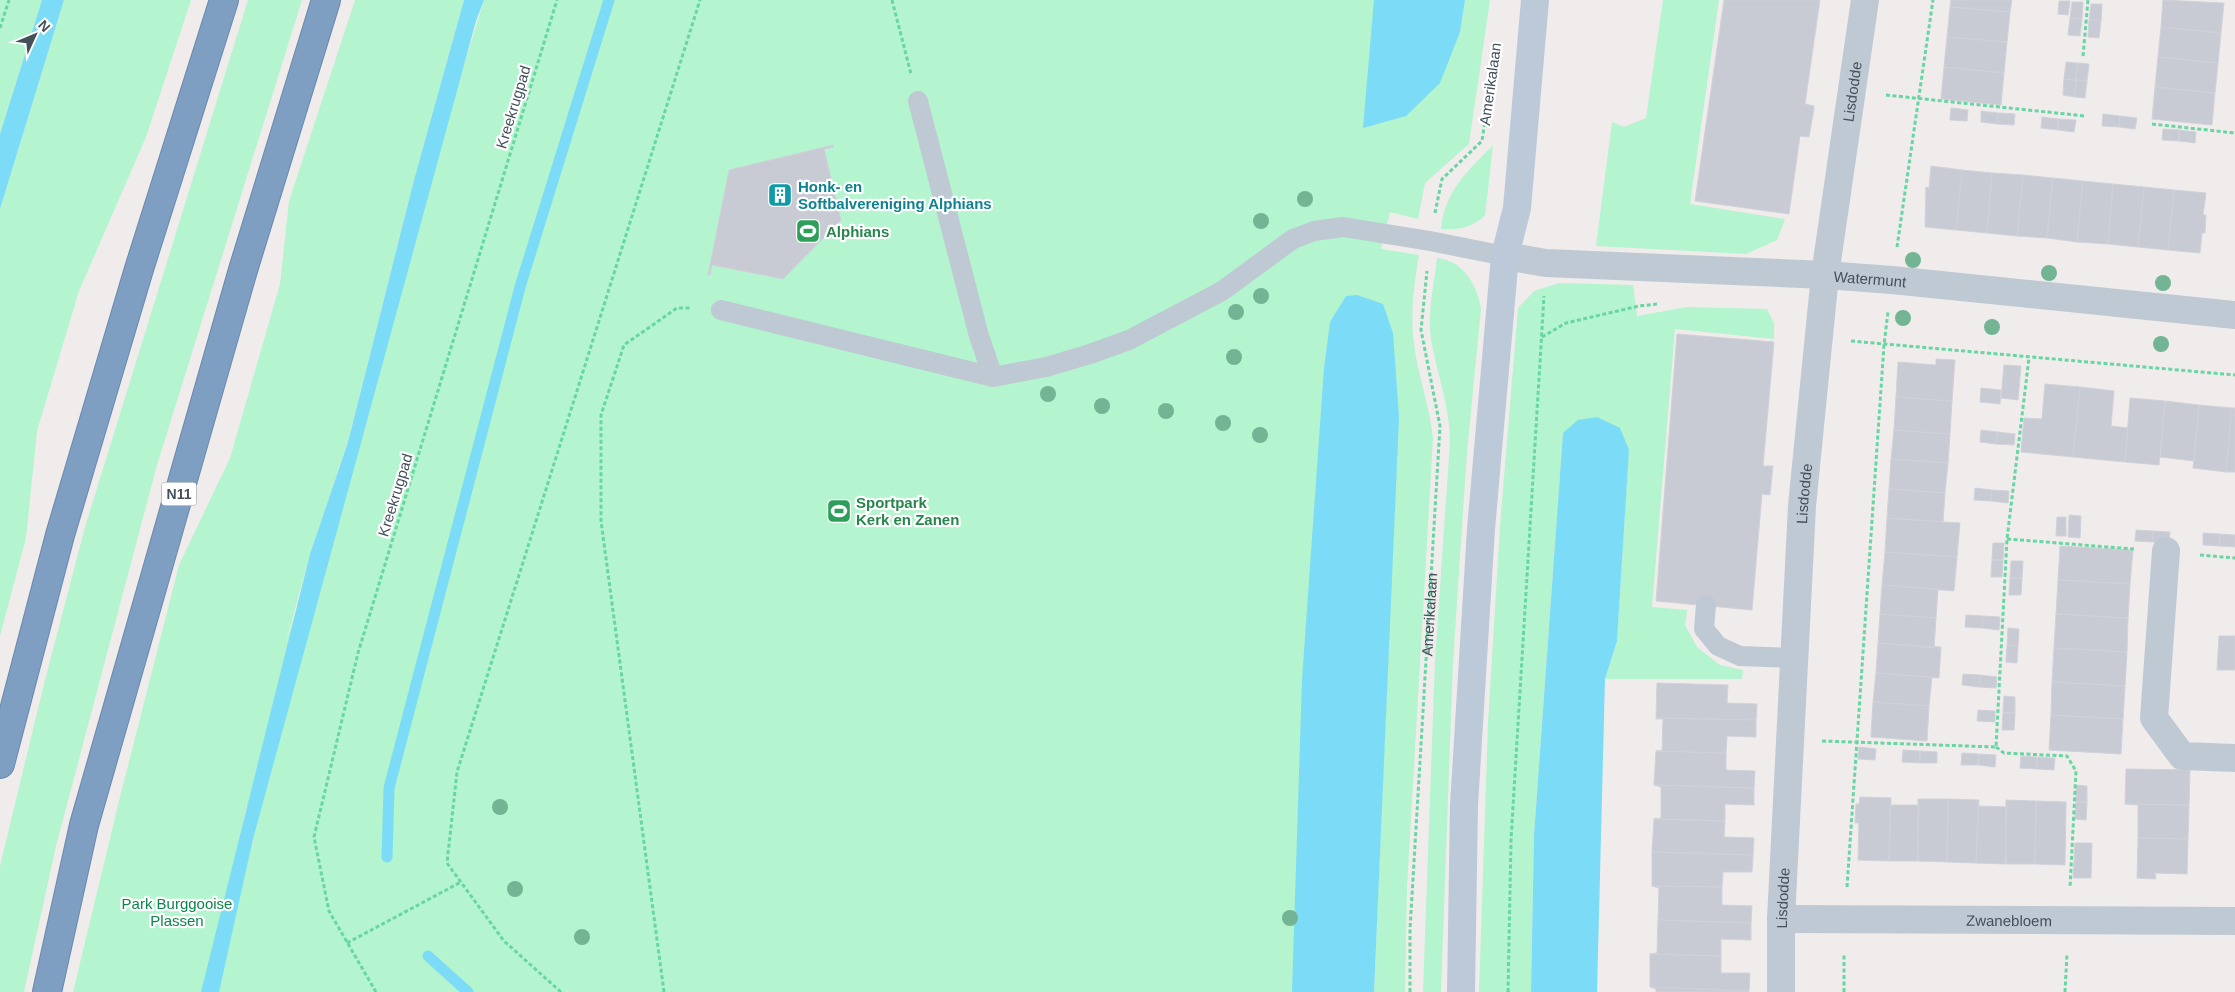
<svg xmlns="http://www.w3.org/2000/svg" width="2235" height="992" viewBox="0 0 2235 992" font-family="Arial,sans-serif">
<rect width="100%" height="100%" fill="#f0ecec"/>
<path fill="#b4f4ce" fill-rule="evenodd" d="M 0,0 L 42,0 L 0,134 Z
M 64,0 L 191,0 L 146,137 L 79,291 L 37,431 L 26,538 L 0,636 L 0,209 Z
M 248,0 L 302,0 L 157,465 L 56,846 L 24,992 L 0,992 L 0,866 L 43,688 L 85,527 Z
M 355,0 L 464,0 L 414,180 L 348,441 L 484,0 L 1434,0 L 1460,32 L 1465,0 L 1490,0 L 1469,144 L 1425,183 L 1418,219 L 1390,212 L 1381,249 L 1419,255 C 1414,284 1410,314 1414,344 C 1418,376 1430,406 1433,439 L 1407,887 L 1405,992 L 1374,992 L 1393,535 L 1329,992 L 73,992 L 119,801 L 179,565 L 230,458 L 280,284 L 289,201 ZM 347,444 L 348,444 L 285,646 L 310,554 ZM 247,805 L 253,839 L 252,845 L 238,845 Z
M 1663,0 L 1719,0 L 1690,204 L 1785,219 L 1777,240 L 1746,254 L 1596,246 L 1612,122 L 1624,127 L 1646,118 Z
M 1493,145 L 1485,216 C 1469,228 1461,230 1441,229 C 1445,190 1467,172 1493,145 Z
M 1437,258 C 1464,261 1477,285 1481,309 L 1467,452 L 1453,662 L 1441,992 L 1423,992 L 1435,660 L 1450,442 C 1450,407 1437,374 1431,339 C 1427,312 1434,285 1437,258 Z
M 1559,283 L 1633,285 L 1637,316 L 1687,307 L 1767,309 L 1774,323 L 1774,339 L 1675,329 L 1652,607 L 1687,610 L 1685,625 L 1697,647 L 1720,665 L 1743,670 L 1742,679 L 1605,679 L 1617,641 L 1629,450 L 1563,433 L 1534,835 L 1531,992 L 1479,992 L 1488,723 L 1500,526 L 1518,308 L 1534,291 Z"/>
<path fill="#7cdbf6" d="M 42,0 L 64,0 L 0,209 L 0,134 Z
M 464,0 L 484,0 L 476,21 L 253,839 L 219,992 L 201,992 L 310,554 L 348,442 L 414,180 Z
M 1374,0 L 1465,0 L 1460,32 L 1440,83 L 1406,116 L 1363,128 Z
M 1357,295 L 1383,304 L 1393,333 L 1399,417 L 1374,992 L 1292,992 L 1302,680 L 1324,368 L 1330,322 L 1346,296 Z
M 1597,417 L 1620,428 L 1629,450 L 1617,641 L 1605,679 L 1597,992 L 1531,992 L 1534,835 L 1563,433 L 1578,420 Z"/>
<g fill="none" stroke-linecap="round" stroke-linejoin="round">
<path stroke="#7cdbf6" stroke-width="11" d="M 387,857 L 389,788 L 520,287 L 609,0
M 428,956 L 468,992"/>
</g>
<path fill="#c8cbd3" stroke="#d0d2d9" d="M 1724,0 L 1820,0 L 1805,104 L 1814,106 L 1814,109 L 1809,137 L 1800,136 L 1789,214 L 1695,201 Z
M 1951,0 L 2012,0 L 2010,12 L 1950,7 Z
M 2163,0 L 2224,3 L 2221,33 L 2161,27 Z
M 2059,1 L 2070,1 L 2068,15 L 2058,14 Z
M 2072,2 L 2083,2 L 2082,19 L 2070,18 Z
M 2091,4 L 2102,4 L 2101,21 L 2089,20 Z
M 1950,7 L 2010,12 L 2007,42 L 1947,37 Z
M 2070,18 L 2082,19 L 2080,36 L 2068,35 Z
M 2089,20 L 2101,21 L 2099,38 L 2088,37 Z
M 2161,27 L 2221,33 L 2218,63 L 2158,57 Z
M 1947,37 L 2007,42 L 2004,73 L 1944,67 Z
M 2158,57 L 2218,63 L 2215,93 L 2155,87 Z
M 2066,62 L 2077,63 L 2076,80 L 2064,79 Z
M 2077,63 L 2089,64 L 2087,81 L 2076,80 Z
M 1944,67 L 2004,73 L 2001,105 L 1941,99 Z
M 2064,79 L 2076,80 L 2075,97 L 2063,95 Z
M 2076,80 L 2087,81 L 2085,98 L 2075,97 Z
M 2155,87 L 2215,93 L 2212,125 L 2152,119 Z
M 1951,108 L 1968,110 L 1967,121 L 1950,120 Z
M 1981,111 L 1998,113 L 1997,124 L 1981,122 Z
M 1998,113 L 2015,114 L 2014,125 L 1997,124 Z
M 2103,114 L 2120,116 L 2119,127 L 2102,126 Z
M 2120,116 L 2137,118 L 2135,129 L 2119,127 Z
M 2042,117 L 2058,119 L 2058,130 L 2041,128 Z
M 2058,119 L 2076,120 L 2074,132 L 2058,130 Z
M 2163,129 L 2179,130 L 2179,141 L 2162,140 Z
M 2179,130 L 2196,132 L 2195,143 L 2179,141 Z
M 833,145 L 834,147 L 824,149 L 841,220 L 783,279 L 712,265 L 710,275 L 708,275 L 729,170 Z
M 1931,166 L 1962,170 L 1956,230 L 1925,227 L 1926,187 L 1929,188 Z
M 1962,170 L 1992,173 L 1987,233 L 1956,230 Z
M 1992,173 L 2023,175 L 2017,236 L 1987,233 Z
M 2023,175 L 2053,178 L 2047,238 L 2017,236 Z
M 2053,178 L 2083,181 L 2077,242 L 2047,238 Z
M 2083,181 L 2113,184 L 2108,244 L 2077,242 Z
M 2113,184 L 2144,187 L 2138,247 L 2108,244 Z
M 2144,187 L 2174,190 L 2168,250 L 2138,247 Z
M 2174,190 L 2206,193 L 2203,215 L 2206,215 L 2205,233 L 2202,233 L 2200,253 L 2168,250 Z
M 1677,334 L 1774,342 L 1763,466 L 1773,466 L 1770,495 L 1762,494 L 1752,610 L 1656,601 Z
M 1936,359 L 1955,360 L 1952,401 L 1896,397 L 1898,362 L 1936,365 Z
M 2004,365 L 2021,366 L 2018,400 L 2001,398 Z
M 2045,384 L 2080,387 L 2073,457 L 2021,452 L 2024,418 L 2042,419 Z
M 2080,387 L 2114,391 L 2111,426 L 2128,428 L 2125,462 L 2073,457 Z
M 1981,388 L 2001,390 L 2000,404 L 1980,402 Z
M 1896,397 L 1952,401 L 1950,434 L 1894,430 Z
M 2130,398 L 2165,401 L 2159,465 L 2125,462 Z
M 2165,401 L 2199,405 L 2194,461 L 2160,457 Z
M 2199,405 L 2232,408 L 2226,472 L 2193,468 Z
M 2232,408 L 2235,408 L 2235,472 L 2226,472 Z
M 1894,430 L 1950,434 L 1948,463 L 1891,459 Z
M 1981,430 L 1998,432 L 1996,444 L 1980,442 Z
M 1998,432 L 2015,434 L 2014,445 L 1996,444 Z
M 1891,459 L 1948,463 L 1945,493 L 1889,489 Z
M 1975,488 L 1992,490 L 1991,501 L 1974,500 Z
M 1889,489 L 1945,493 L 1943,522 L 1887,518 Z
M 1992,490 L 2009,491 L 2008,503 L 1991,501 Z
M 2069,515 L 2081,516 L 2080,538 L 2068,537 Z
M 2057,517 L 2066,517 L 2066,536 L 2056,536 Z
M 1887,518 L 1960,523 L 1957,557 L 1885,552 Z
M 2136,530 L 2153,531 L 2152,542 L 2135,541 Z
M 2153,531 L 2170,532 L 2169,543 L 2152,542 Z
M 2203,533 L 2220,534 L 2219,546 L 2203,545 Z
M 2220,534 L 2235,535 L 2235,547 L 2219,546 Z
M 1993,543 L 2004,543 L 2003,560 L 1992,560 Z
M 2060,546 L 2133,550 L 2130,584 L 2058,580 Z
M 1885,552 L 1957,557 L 1954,591 L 1882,585 Z
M 1992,560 L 2003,560 L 2002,577 L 1991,577 Z
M 2011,561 L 2023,561 L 2022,578 L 2010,578 Z
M 2010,578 L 2022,578 L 2021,595 L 2009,595 Z
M 2058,580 L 2130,584 L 2128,618 L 2056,614 Z
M 1882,585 L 1938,589 L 1936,618 L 1880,614 Z
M 1880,614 L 1936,618 L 1934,648 L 1878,643 Z
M 2056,614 L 2128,618 L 2127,652 L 2054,648 Z
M 1966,615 L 1983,616 L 1982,628 L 1965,627 Z
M 1983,616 L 2000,617 L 1999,630 L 1982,628 Z
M 2008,628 L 2019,629 L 2018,646 L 2007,645 Z
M 2219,636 L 2235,636 L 2235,670 L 2217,670 Z
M 1878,643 L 1941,647 L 1939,678 L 1876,673 Z
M 2007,645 L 2018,646 L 2017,663 L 2006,662 Z
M 2054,648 L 2127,652 L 2125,686 L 2052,682 Z
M 1876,673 L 1932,677 L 1929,706 L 1873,702 Z
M 1963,674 L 1980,675 L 1979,687 L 1962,685 Z
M 1980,675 L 1997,677 L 1996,688 L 1979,687 Z
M 2052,682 L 2125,686 L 2123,719 L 2051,715 Z
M 1657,683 L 1728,685 L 1727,703 L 1757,704 L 1756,720 L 1656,718 Z
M 2004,696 L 2015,697 L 2015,713 L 2003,713 Z
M 1873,702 L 1929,706 L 1927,741 L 1871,737 Z
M 1978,710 L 1995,711 L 1995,722 L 1977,721 Z
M 2003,713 L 2015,713 L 2014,730 L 2002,730 Z
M 2051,715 L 2123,719 L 2121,754 L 2049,750 Z
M 1656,718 L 1756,720 L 1756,737 L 1727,736 L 1726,753 L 1656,751 L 1662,751 L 1663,719 L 1656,719 Z
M 1859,747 L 1876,749 L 1875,760 L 1858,759 Z
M 1903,750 L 1920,751 L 1920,763 L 1902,762 Z
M 1656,751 L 1726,753 L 1726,770 L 1755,771 L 1754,788 L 1654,785 Z
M 1920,751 L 1937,752 L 1937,763 L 1920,763 Z
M 1962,753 L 1979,754 L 1978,765 L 1961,765 Z
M 1979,754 L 1996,755 L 1995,767 L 1978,765 Z
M 2021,756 L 2037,757 L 2037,769 L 2020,768 Z
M 2037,757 L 2055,758 L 2054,770 L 2037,769 Z
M 2126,769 L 2190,770 L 2189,805 L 2125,804 Z
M 1654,785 L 1754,788 L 1754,805 L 1725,804 L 1725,821 L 1654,819 L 1661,818 L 1661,787 Z
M 2076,785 L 2087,786 L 2087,802 L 2076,802 Z
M 1860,797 L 1891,798 L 1889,861 L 1858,860 L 1859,823 L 1855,823 L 1856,804 L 1859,804 Z
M 1918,799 L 1948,799 L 1947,862 L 1918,861 Z
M 1948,799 L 1979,800 L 1976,863 L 1947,862 Z
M 2006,800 L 2036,801 L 2035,864 L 2006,864 Z
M 2036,801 L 2066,802 L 2065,865 L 2035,864 Z
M 2076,802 L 2087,802 L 2086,820 L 2075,819 Z
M 2125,804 L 2189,805 L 2188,839 L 2138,838 L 2138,805 Z
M 1890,805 L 1919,805 L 1918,861 L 1889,861 Z
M 1978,806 L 2007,807 L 2005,864 L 1976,863 Z
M 1654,819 L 1725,821 L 1724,837 L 1754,838 L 1753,855 L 1652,852 Z
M 2138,838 L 2188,839 L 2187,874 L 2155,873 L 2156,879 L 2137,878 Z
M 2075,843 L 2092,843 L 2091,878 L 2073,878 Z
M 1652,852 L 1753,855 L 1752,872 L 1723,872 L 1722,887 L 1652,886 Z
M 1652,886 L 1722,887 L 1722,905 L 1752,906 L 1751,923 L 1658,920 L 1659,888 Z
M 1658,920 L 1751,923 L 1751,940 L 1721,939 L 1721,956 L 1650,954 L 1657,953 Z
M 1650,954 L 1721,956 L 1721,973 L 1750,973 L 1749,991 L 1650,987 Z
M 1650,987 L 1749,991 L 1749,992 L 1656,992 L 1656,989 Z"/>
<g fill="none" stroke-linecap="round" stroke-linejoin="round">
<defs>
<path id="highway" d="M 0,764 L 60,535 L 139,269 L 224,0
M 47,992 L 84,825 L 243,270 L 326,0"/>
</defs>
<use href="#highway" stroke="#6989ae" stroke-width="30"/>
<g stroke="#68d6a2" stroke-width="3" stroke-dasharray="4 2.5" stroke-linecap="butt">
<path d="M 892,0 L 911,74"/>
<path d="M 0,28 L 9,0"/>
<path d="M 2083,56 L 2088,0"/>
<path d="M 1886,95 L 2085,116"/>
<path d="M 2152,124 L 2235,133"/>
<path d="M 1435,213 L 1442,179 L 1482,141 L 1494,60"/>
<path d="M 1897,247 L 1933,0"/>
<path d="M 1542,337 L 1566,323 L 1639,306 L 1657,304"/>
<path d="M 1851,341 L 2235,375"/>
<path d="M 2007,539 L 2134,549"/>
<path d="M 2200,555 L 2235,558"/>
<path d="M 1822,741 L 1996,747 L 2007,539 L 2029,358"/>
<path d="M 1996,747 L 2004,753 L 2067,756 L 2076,771 L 2070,888"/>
<path d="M 1847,887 L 1884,345 L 1888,312"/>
<path d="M 347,943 L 461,882"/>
<path d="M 376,992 L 329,911 L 314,837 L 358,653 L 557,0"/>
<path d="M 561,992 L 504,941 L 447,863 L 457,772 L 700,0"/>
<path d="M 664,992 L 601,521 L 601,415 L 624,345 L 677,308 L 691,308"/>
<path id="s1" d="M 1410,992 L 1410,929 L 1440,426 L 1421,330 L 1427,271"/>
<path d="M 1508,992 L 1511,840 L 1544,296"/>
<path d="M 1844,992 L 1844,953"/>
<path d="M 2065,992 L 2067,954"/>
</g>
<path stroke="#bec9d4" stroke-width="20" d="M 918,101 L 979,336 L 993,377
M 721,310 L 993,377 L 1046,367 L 1090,354 L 1129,340 L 1222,291 L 1293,239 L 1314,231 L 1343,227 L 1430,241 L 1505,256
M 1706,605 L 1704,629 L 1718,646 L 1740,656 L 1794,658"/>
<g stroke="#bec9d4" stroke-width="28">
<path id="s2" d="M 1505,256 L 1546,263 L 1825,275 L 1892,280 L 2235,315"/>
<path d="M 2166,551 L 2154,718 L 2182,756 L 2235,758"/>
<path id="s3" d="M 1781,919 L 2235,921"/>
<path id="s4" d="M 1781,992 L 1781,919 L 1802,506 L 1825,275 L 1865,0"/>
</g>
<path stroke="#bcc9d9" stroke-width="28" d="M 1461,992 L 1464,805 L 1481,529 L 1505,256 L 1517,208 L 1535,0"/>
<use href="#highway" stroke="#7e9ec2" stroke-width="28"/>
</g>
<g fill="#72b493">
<circle cx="1305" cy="199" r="8"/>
<circle cx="1261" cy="221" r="8"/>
<circle cx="1913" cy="260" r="8"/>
<circle cx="2049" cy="273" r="8"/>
<circle cx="2163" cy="283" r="8"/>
<circle cx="1261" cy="296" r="8"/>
<circle cx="1236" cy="312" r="8"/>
<circle cx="1903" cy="318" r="8"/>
<circle cx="1992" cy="327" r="8"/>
<circle cx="2161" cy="344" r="8"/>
<circle cx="1234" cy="357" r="8"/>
<circle cx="1048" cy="394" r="8"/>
<circle cx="1102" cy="406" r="8"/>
<circle cx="1166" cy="411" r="8"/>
<circle cx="1223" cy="423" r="8"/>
<circle cx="1260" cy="435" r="8"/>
<circle cx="500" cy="807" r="8"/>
<circle cx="515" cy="889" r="8"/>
<circle cx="1290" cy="918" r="8"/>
<circle cx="582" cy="937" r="8"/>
</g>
<defs>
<symbol id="building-square" viewBox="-11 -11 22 22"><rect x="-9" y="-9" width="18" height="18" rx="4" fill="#0f9aa8" stroke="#fff"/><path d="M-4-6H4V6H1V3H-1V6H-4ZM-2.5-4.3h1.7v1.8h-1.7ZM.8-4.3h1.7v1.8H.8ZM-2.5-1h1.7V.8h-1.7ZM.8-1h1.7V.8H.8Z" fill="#fff"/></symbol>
<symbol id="stadium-square" viewBox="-11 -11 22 22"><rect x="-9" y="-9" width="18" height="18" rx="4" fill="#2e9e5b" stroke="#fff"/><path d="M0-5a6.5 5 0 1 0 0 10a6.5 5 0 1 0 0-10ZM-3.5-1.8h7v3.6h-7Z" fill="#fff"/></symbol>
</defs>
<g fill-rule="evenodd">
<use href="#building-square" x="766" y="181" width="28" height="28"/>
<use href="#stadium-square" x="794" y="217" width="28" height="28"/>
<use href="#stadium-square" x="825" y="497" width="28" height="28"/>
</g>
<g text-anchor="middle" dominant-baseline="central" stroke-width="4.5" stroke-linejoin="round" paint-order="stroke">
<rect fill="#fff" stroke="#7b848d" stroke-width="1" x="161.5" y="482.5" width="35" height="23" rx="4"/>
<g font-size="14" font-weight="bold" fill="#43505c">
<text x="179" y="494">N11</text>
</g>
<g font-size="15" fill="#43505c" stroke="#fff">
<text transform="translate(1490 84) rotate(-82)">Amerikalaan</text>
<text stroke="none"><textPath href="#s4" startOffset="904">Lisdodde</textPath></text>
<text transform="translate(513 107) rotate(-73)">Kreekrugpad</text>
<text stroke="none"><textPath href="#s2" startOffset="366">Watermunt</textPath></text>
<text stroke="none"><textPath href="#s4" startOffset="499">Lisdodde</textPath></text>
<text transform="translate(395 495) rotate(-73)">Kreekrugpad</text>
<text stroke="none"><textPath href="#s1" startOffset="378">Amerikalaan</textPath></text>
<text stroke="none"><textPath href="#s4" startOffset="94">Lisdodde</textPath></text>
<text stroke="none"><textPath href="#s3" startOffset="228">Zwanebloem</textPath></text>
</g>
<g font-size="15" font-weight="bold" fill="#0d838f" stroke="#fff" text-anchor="start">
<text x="798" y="186">Honk- en<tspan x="798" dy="17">Softbalvereniging Alphians</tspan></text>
</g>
<g font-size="15" font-weight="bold" fill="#27864d" stroke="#fff" text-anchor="start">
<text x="826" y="231">Alphians</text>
<text x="856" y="502">Sportpark<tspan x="856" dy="17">Kerk en Zanen</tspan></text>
</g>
<g font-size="15" fill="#0b864b" stroke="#fff">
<text x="177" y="903">Park Burggooise<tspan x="177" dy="17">Plassen</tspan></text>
</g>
</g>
<g transform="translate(35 35) rotate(46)" stroke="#ffffff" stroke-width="4" paint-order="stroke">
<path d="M0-4L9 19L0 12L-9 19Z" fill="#43505c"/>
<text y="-8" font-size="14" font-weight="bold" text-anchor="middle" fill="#43505c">N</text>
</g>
</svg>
